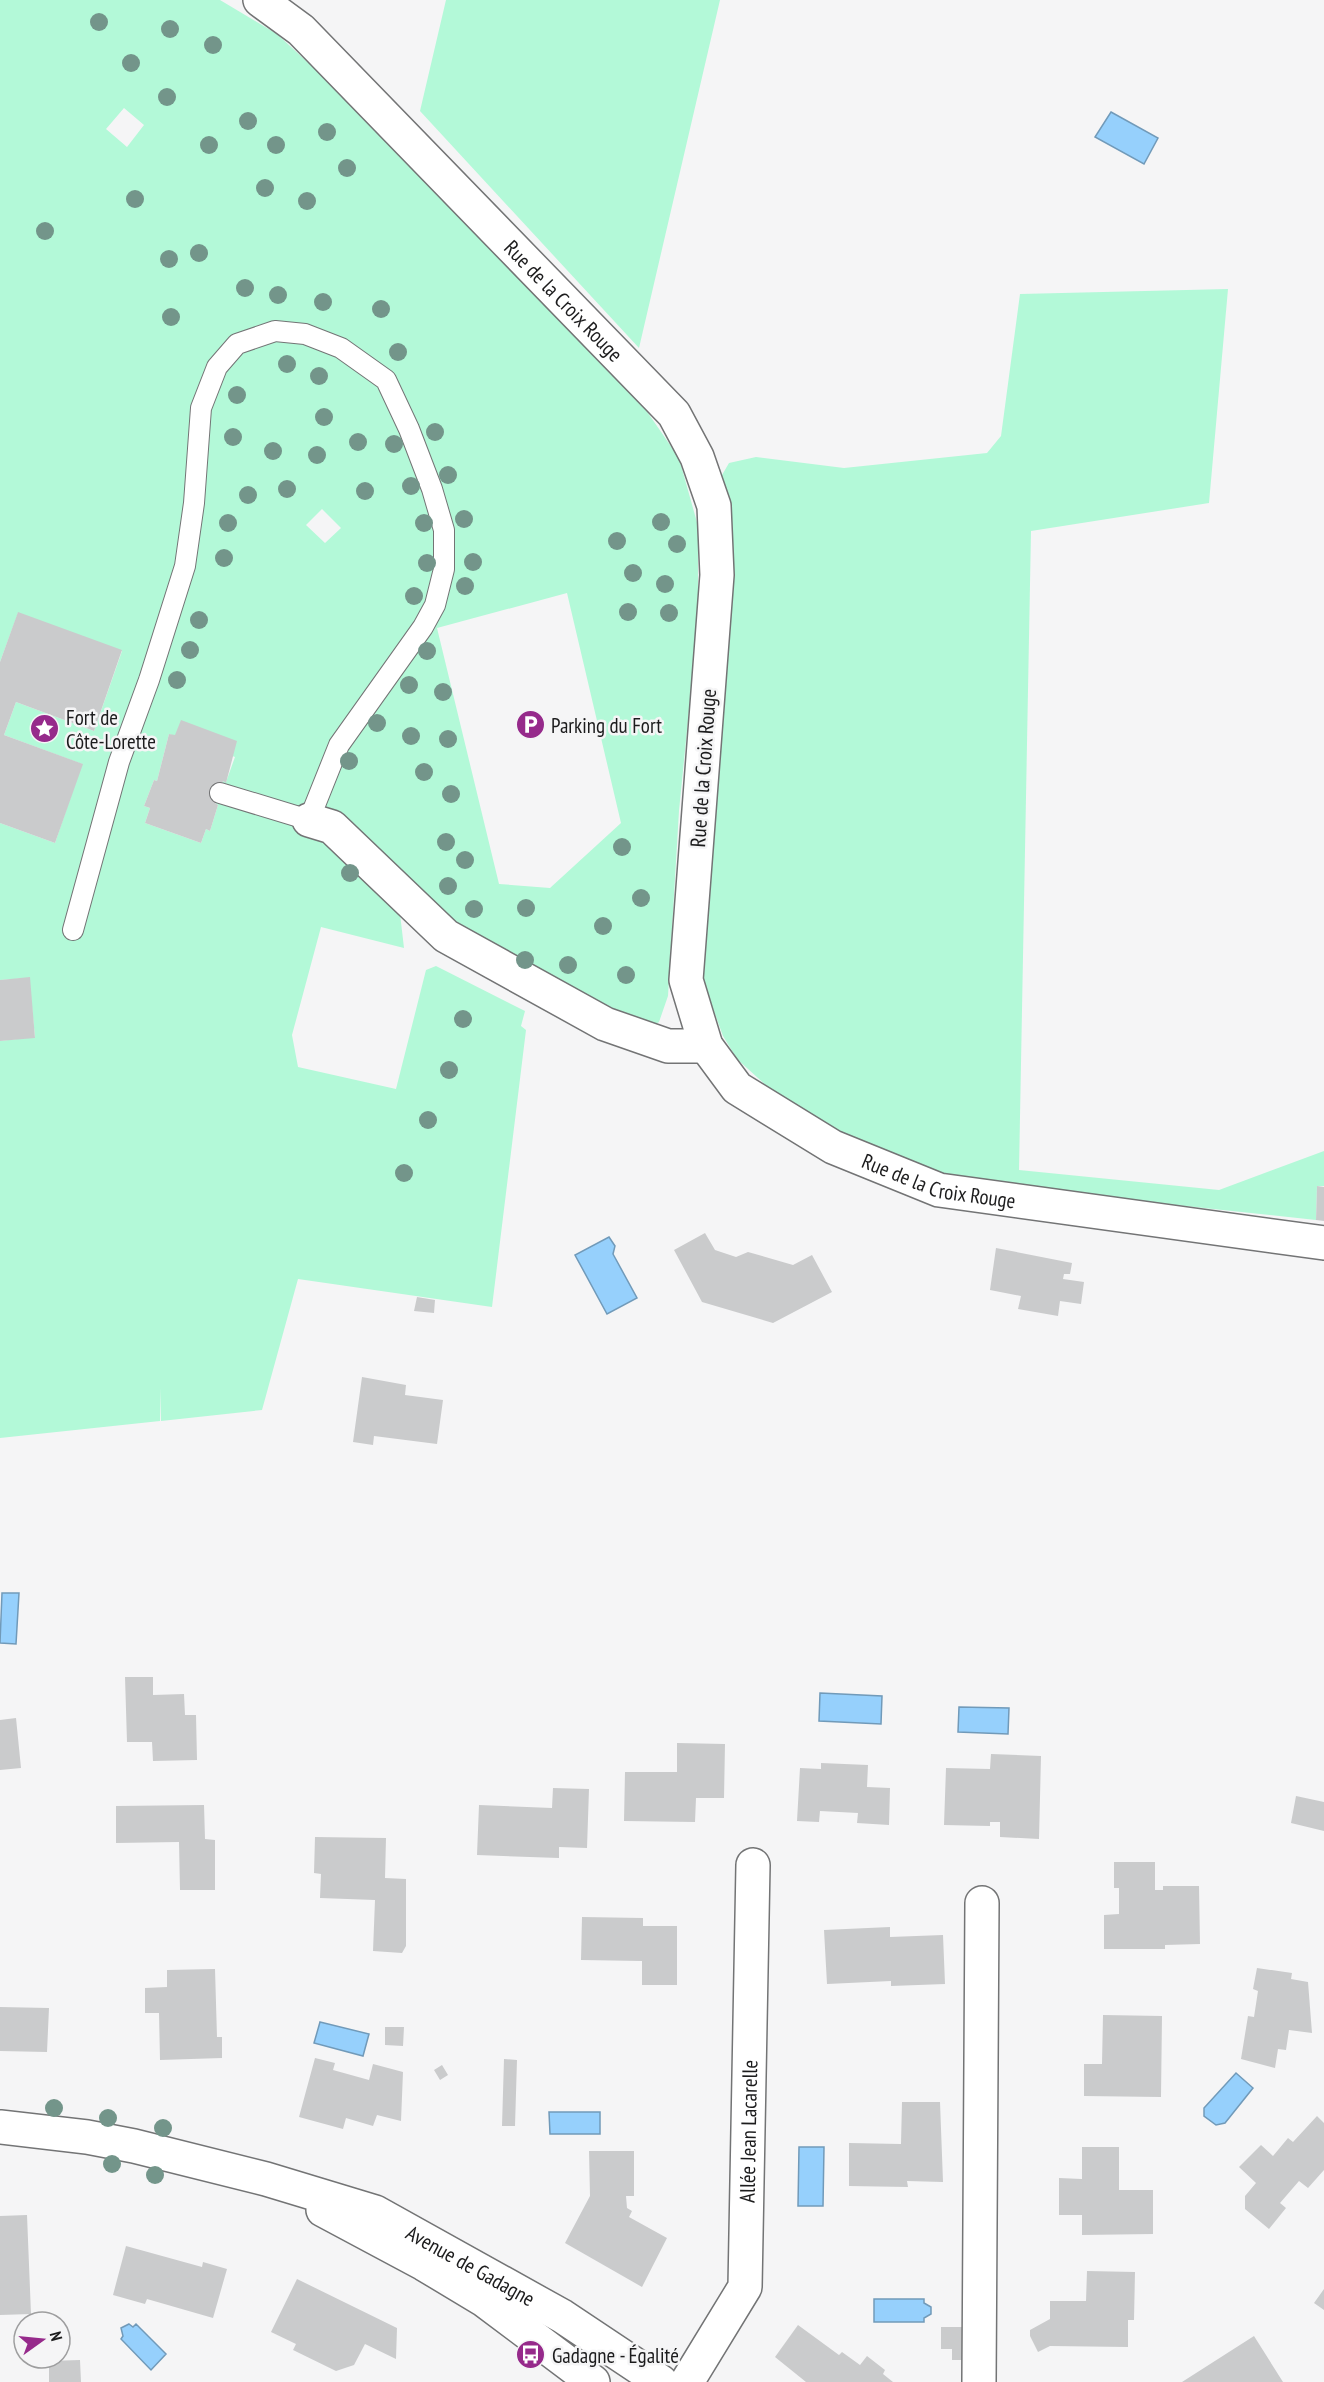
<svg xmlns="http://www.w3.org/2000/svg" width="1324" height="2382" viewBox="0 0 1324 2382" font-family="'PT Sans Narrow',sans-serif">
<rect width="100%" height="100%" fill="#f5f5f6"/>
<path fill="#b3f9d8" fill-rule="evenodd" d="M 0,0 L 220,0 L 277,34 L 341,93 L 637,397 L 679,458 L 698,526 L 698,619 L 679,811 L 668,996 L 659,1022 L 650,1027 L 565,990 L 399,905 L 404,948 L 321,927 L 292,1035 L 298,1067 L 396,1089 L 426,970 L 436,966 L 525,1011 L 521,1026 L 526,1030 L 492,1307 L 298,1279 L 262,1410 L 161,1421 L 160,1388 L 160,1421 L 0,1438 L 0,1041 L 35,1037 L 29,978 L 0,980 L 0,823 L 55,843 L 82,764 L 4,735 L 16,702 L 94,731 L 122,651 L 18,613 L 0,662 ZM 124,108 L 144,125 L 127,147 L 106,129 ZM 322,509 L 341,528 L 325,543 L 306,525 ZM 567,593 L 621,823 L 550,888 L 499,884 L 437,628 ZM 169,734 L 235,757 L 226,782 L 223,781 L 215,803 L 218,805 L 210,831 L 206,829 L 201,843 L 145,823 L 150,808 L 144,806 L 154,780 L 157,781 Z
M 446,0 L 720,0 L 639,348 L 420,111 Z
M 1228,289 L 1209,503 L 1031,531 L 1019,1170 L 1219,1190 L 1324,1151 L 1324,1186 L 1317,1186 L 1316,1220 L 969,1183 L 846,1140 L 790,1107 L 737,1059 L 723,1036 L 704,984 L 703,944 L 724,513 L 722,475 L 729,463 L 756,457 L 844,468 L 987,453 L 1001,436 L 1020,294 Z"/>
<path fill="#96d0fc" stroke="#719ab9" stroke-width="1.5" d="M 1111,112 L 1158,138 L 1144,164 L 1095,137 Z
M 609,1237 L 615,1246 L 613,1254 L 637,1298 L 607,1314 L 575,1255 Z
M 2,1593 L 19,1593 L 16,1644 L 0,1643 Z
M 820,1693 L 882,1696 L 881,1724 L 819,1721 Z
M 959,1707 L 1009,1708 L 1008,1734 L 958,1732 Z
M 320,2022 L 369,2034 L 363,2056 L 314,2043 Z
M 1236,2073 L 1253,2088 L 1225,2123 L 1216,2125 L 1204,2116 L 1204,2108 Z
M 549,2112 L 600,2112 L 600,2134 L 550,2134 Z
M 799,2147 L 824,2147 L 823,2206 L 798,2206 Z
M 874,2299 L 924,2299 L 924,2303 L 931,2307 L 931,2314 L 924,2318 L 924,2322 L 874,2322 Z
M 129,2324 L 133,2327 L 136,2324 L 166,2354 L 151,2370 L 121,2339 L 123,2336 L 121,2328 Z"/>
<path fill="#cacbcc" d="M 18,612 L 122,650 L 94,731 L 16,702 L 4,735 L 83,764 L 55,843 L 0,823 L 0,662 Z
M 181,720 L 237,741 L 226,783 L 223,781 L 215,803 L 218,805 L 210,831 L 206,829 L 201,843 L 145,823 L 150,808 L 144,806 L 154,780 L 157,781 L 169,734 L 175,735 Z
M 30,977 L 35,1038 L 0,1041 L 0,980 Z
M 1317,1186 L 1324,1187 L 1324,1221 L 1316,1220 Z
M 705,1233 L 715,1250 L 736,1257 L 748,1252 L 793,1265 L 812,1255 L 832,1292 L 773,1323 L 702,1302 L 674,1250 Z
M 996,1248 L 1072,1263 L 1070,1274 L 1064,1274 L 1063,1279 L 1084,1282 L 1081,1304 L 1060,1301 L 1058,1316 L 1018,1309 L 1021,1296 L 990,1290 Z
M 417,1297 L 435,1300 L 434,1313 L 414,1311 Z
M 362,1377 L 406,1385 L 405,1395 L 443,1400 L 437,1444 L 374,1436 L 373,1445 L 353,1442 Z
M 125,1677 L 153,1677 L 153,1695 L 184,1694 L 185,1715 L 196,1715 L 197,1760 L 153,1761 L 152,1742 L 127,1742 Z
M 16,1718 L 21,1768 L 0,1770 L 0,1720 Z
M 677,1743 L 725,1744 L 724,1798 L 696,1798 L 695,1822 L 624,1821 L 625,1772 L 677,1772 Z
M 991,1754 L 1041,1756 L 1039,1839 L 1000,1837 L 1000,1822 L 990,1822 L 990,1826 L 944,1825 L 946,1768 L 990,1769 Z
M 821,1763 L 868,1765 L 867,1787 L 890,1788 L 889,1825 L 857,1823 L 858,1813 L 820,1811 L 819,1822 L 797,1821 L 800,1768 L 821,1769 Z
M 553,1788 L 589,1789 L 587,1848 L 559,1847 L 559,1858 L 477,1855 L 479,1805 L 552,1808 Z
M 1296,1796 L 1324,1802 L 1324,1831 L 1291,1823 Z
M 204,1805 L 205,1839 L 215,1840 L 215,1890 L 180,1890 L 179,1842 L 116,1843 L 116,1806 Z
M 315,1837 L 386,1838 L 385,1878 L 406,1879 L 406,1946 L 402,1953 L 373,1951 L 375,1900 L 320,1898 L 321,1874 L 314,1873 Z
M 1114,1862 L 1155,1862 L 1155,1890 L 1163,1890 L 1163,1886 L 1199,1886 L 1200,1944 L 1165,1945 L 1165,1949 L 1104,1949 L 1104,1915 L 1119,1914 L 1119,1888 L 1114,1888 Z
M 582,1917 L 643,1918 L 643,1926 L 677,1926 L 677,1985 L 642,1985 L 642,1961 L 581,1960 Z
M 890,1927 L 890,1937 L 943,1935 L 945,1984 L 891,1986 L 891,1981 L 827,1984 L 824,1930 Z
M 1257,1968 L 1292,1973 L 1291,1979 L 1308,1982 L 1312,2033 L 1289,2030 L 1286,2050 L 1278,2049 L 1275,2068 L 1241,2059 L 1248,2016 L 1254,2017 L 1258,1991 L 1253,1989 Z
M 215,1969 L 217,2037 L 222,2037 L 222,2058 L 160,2060 L 159,2013 L 145,2013 L 145,1988 L 167,1987 L 167,1970 Z
M 0,2007 L 49,2008 L 47,2052 L 0,2051 Z
M 1103,2015 L 1162,2016 L 1161,2097 L 1084,2096 L 1084,2064 L 1102,2064 Z
M 385,2027 L 404,2027 L 403,2046 L 385,2045 Z
M 315,2058 L 335,2063 L 333,2070 L 369,2080 L 373,2064 L 403,2072 L 401,2121 L 377,2115 L 373,2126 L 346,2118 L 343,2129 L 299,2117 Z
M 504,2059 L 517,2060 L 515,2126 L 502,2126 Z
M 442,2065 L 448,2075 L 440,2080 L 434,2070 Z
M 902,2102 L 940,2102 L 943,2182 L 907,2181 L 908,2187 L 849,2186 L 849,2143 L 901,2144 Z
M 1317,2116 L 1324,2123 L 1324,2170 L 1308,2188 L 1299,2181 L 1280,2203 L 1286,2208 L 1269,2229 L 1245,2209 L 1245,2196 L 1256,2183 L 1239,2167 L 1261,2145 L 1273,2156 L 1288,2138 L 1293,2142 Z
M 1082,2147 L 1119,2147 L 1119,2190 L 1153,2190 L 1153,2234 L 1082,2235 L 1082,2215 L 1059,2215 L 1059,2178 L 1082,2179 Z
M 589,2151 L 634,2151 L 634,2196 L 626,2196 L 627,2208 L 632,2211 L 629,2217 L 667,2238 L 642,2287 L 565,2243 L 590,2196 Z
M 27,2215 L 31,2314 L 0,2315 L 0,2216 Z
M 126,2246 L 202,2267 L 203,2262 L 227,2269 L 213,2318 L 147,2299 L 145,2304 L 113,2295 Z
M 1087,2271 L 1135,2272 L 1134,2320 L 1128,2320 L 1128,2347 L 1050,2346 L 1038,2352 L 1030,2336 L 1030,2330 L 1050,2319 L 1050,2301 L 1086,2301 Z
M 297,2279 L 397,2328 L 396,2359 L 365,2344 L 354,2365 L 336,2371 L 293,2350 L 296,2344 L 271,2332 Z
M 1324,2289 L 1324,2310 L 1314,2303 Z
M 798,2325 L 839,2355 L 842,2352 L 860,2365 L 867,2356 L 885,2370 L 883,2374 L 893,2382 L 806,2382 L 775,2357 Z
M 941,2327 L 964,2327 L 963,2360 L 952,2360 L 952,2349 L 941,2349 Z
M 1254,2336 L 1283,2382 L 1182,2382 Z
M 80,2360 L 81,2382 L 49,2382 L 49,2361 Z"/>
<g fill="none" stroke-linecap="round" stroke-linejoin="round">
<defs>
<path id="lane" d="M 73,930 L 119,762 L 149,680 L 185,566 L 194,503 L 201,408 L 217,367 L 237,344 L 275,331 L 305,334 L 341,348 L 386,380 L 409,429 L 432,489 L 444,530 L 444,569 L 435,605 L 423,627 L 339,745 L 309,820 L 220,793"/>
<g id="street">
<path id="s1" d="M 260,0 L 301,30 L 674,414 L 697,457 L 714,506 L 717,575 L 686,980 L 706,1046 L 737,1088 L 833,1147 L 939,1190 L 1324,1243"/>
<path d="M 309,820 L 332,827 L 446,936 L 605,1024 L 668,1046 L 706,1046"/>
<path id="s2" d="M 687,2382 L 745,2287 L 753,1865"/>
<path d="M 979,2382 L 982,1903"/>
</g>
<g id="primary">
<path id="s3" d="M 0,2127 L 87,2137 L 134,2146 L 266,2179 L 375,2212 L 562,2316 L 661,2382"/>
<path d="M 323,2210 L 424,2264 L 484,2300 L 593,2382"/>
</g>
</defs>
<use href="#lane" stroke="#737475" stroke-width="22"/>
<use href="#street" stroke="#737475" stroke-width="36"/>
<use href="#primary" stroke="#737475" stroke-width="36"/>
<use href="#lane" stroke="#fff" stroke-width="20"/>
<use href="#street" stroke="#fff" stroke-width="33"/>
<use href="#primary" stroke="#fff" stroke-width="33"/>
</g>
<g fill="#73958a">
<circle cx="99" cy="22" r="9"/>
<circle cx="170" cy="29" r="9"/>
<circle cx="213" cy="45" r="9"/>
<circle cx="131" cy="63" r="9"/>
<circle cx="167" cy="97" r="9"/>
<circle cx="248" cy="121" r="9"/>
<circle cx="327" cy="132" r="9"/>
<circle cx="209" cy="145" r="9"/>
<circle cx="276" cy="145" r="9"/>
<circle cx="347" cy="168" r="9"/>
<circle cx="265" cy="188" r="9"/>
<circle cx="135" cy="199" r="9"/>
<circle cx="307" cy="201" r="9"/>
<circle cx="45" cy="231" r="9"/>
<circle cx="199" cy="253" r="9"/>
<circle cx="169" cy="259" r="9"/>
<circle cx="245" cy="288" r="9"/>
<circle cx="278" cy="295" r="9"/>
<circle cx="323" cy="302" r="9"/>
<circle cx="381" cy="309" r="9"/>
<circle cx="171" cy="317" r="9"/>
<circle cx="398" cy="352" r="9"/>
<circle cx="287" cy="364" r="9"/>
<circle cx="319" cy="376" r="9"/>
<circle cx="237" cy="395" r="9"/>
<circle cx="324" cy="417" r="9"/>
<circle cx="435" cy="432" r="9"/>
<circle cx="233" cy="437" r="9"/>
<circle cx="358" cy="442" r="9"/>
<circle cx="394" cy="444" r="9"/>
<circle cx="273" cy="451" r="9"/>
<circle cx="317" cy="455" r="9"/>
<circle cx="448" cy="475" r="9"/>
<circle cx="411" cy="486" r="9"/>
<circle cx="287" cy="489" r="9"/>
<circle cx="365" cy="491" r="9"/>
<circle cx="248" cy="495" r="9"/>
<circle cx="464" cy="519" r="9"/>
<circle cx="661" cy="522" r="9"/>
<circle cx="228" cy="523" r="9"/>
<circle cx="424" cy="523" r="9"/>
<circle cx="617" cy="541" r="9"/>
<circle cx="677" cy="544" r="9"/>
<circle cx="224" cy="558" r="9"/>
<circle cx="473" cy="562" r="9"/>
<circle cx="427" cy="563" r="9"/>
<circle cx="633" cy="573" r="9"/>
<circle cx="665" cy="584" r="9"/>
<circle cx="465" cy="586" r="9"/>
<circle cx="414" cy="596" r="9"/>
<circle cx="628" cy="612" r="9"/>
<circle cx="669" cy="613" r="9"/>
<circle cx="199" cy="620" r="9"/>
<circle cx="190" cy="650" r="9"/>
<circle cx="427" cy="651" r="9"/>
<circle cx="177" cy="680" r="9"/>
<circle cx="409" cy="685" r="9"/>
<circle cx="443" cy="692" r="9"/>
<circle cx="377" cy="723" r="9"/>
<circle cx="411" cy="736" r="9"/>
<circle cx="448" cy="739" r="9"/>
<circle cx="349" cy="761" r="9"/>
<circle cx="424" cy="772" r="9"/>
<circle cx="451" cy="794" r="9"/>
<circle cx="446" cy="842" r="9"/>
<circle cx="622" cy="847" r="9"/>
<circle cx="465" cy="860" r="9"/>
<circle cx="350" cy="873" r="9"/>
<circle cx="448" cy="886" r="9"/>
<circle cx="641" cy="898" r="9"/>
<circle cx="526" cy="908" r="9"/>
<circle cx="474" cy="909" r="9"/>
<circle cx="603" cy="926" r="9"/>
<circle cx="525" cy="960" r="9"/>
<circle cx="568" cy="965" r="9"/>
<circle cx="626" cy="975" r="9"/>
<circle cx="463" cy="1019" r="9"/>
<circle cx="449" cy="1070" r="9"/>
<circle cx="428" cy="1120" r="9"/>
<circle cx="404" cy="1173" r="9"/>
<circle cx="54" cy="2108" r="9"/>
<circle cx="108" cy="2118" r="9"/>
<circle cx="163" cy="2128" r="9"/>
<circle cx="112" cy="2164" r="9"/>
<circle cx="155" cy="2175" r="9"/>
</g>
<defs>
<symbol id="parking-disc" viewBox="-11 -11 22 22"><circle r="9.5" fill="#962a8b" stroke="#f5f5f6"/><path d="M-3.5-5.5H1a3.5 3.5 0 0 1 0 7H-1V5.5H-3.5ZM-1-3.4V-.6H.8a1.4 1.4 0 0 0 0-2.8Z" fill="#fff"/></symbol>
<symbol id="sight-disc" viewBox="-11 -11 22 22"><circle r="9.5" fill="#962a8b" stroke="#f5f5f6"/><path d="M0-6L1.8-2.2L6-1.7L2.9 1.2L3.7 5.4L0 3.3L-3.7 5.4L-2.9 1.2L-6-1.7L-1.8-2.2Z" fill="#fff"/></symbol>
<symbol id="bus-disc" viewBox="-11 -11 22 22"><circle r="9.5" fill="#962a8b" stroke="#f5f5f6"/><path d="M-5-6H5V4H4V6H2V4H-2V6H-4V4H-5ZM-3.5-4V0h7V-4ZM-3.5 1.2v1.5H-2V1.2ZM2 1.2v1.5H3.5V1.2Z" fill="#fff"/></symbol>
</defs>
<g fill-rule="evenodd">
<use href="#parking-disc" x="514" y="708" width="33" height="33"/>
<use href="#sight-disc" x="28" y="712" width="33" height="33"/>
<use href="#bus-disc" x="514" y="2338" width="33" height="33"/>
</g>
<g text-anchor="middle" dominant-baseline="central" stroke-width="5" stroke-linejoin="round" paint-order="stroke">
<g font-size="21" fill="#1c1c1d" stroke="#f5f5f6">
<text stroke="none"><textPath href="#s1" startOffset="428">Rue de la Croix Rouge</textPath></text>
<text transform="translate(703 768) rotate(-86)">Rue de la Croix Rouge</text>
<text stroke="none"><textPath href="#s1" startOffset="1508">Rue de la Croix Rouge</textPath></text>
<text stroke="none"><textPath href="#s2" startOffset="267">Allée Jean Lacarelle</textPath></text>
<text stroke="none"><textPath href="#s3" startOffset="495">Avenue de Gadagne</textPath></text>
</g>
<g font-size="21" fill="#1c1c1d" stroke="#f5f5f6" text-anchor="start">
<text x="66" y="717">Fort de<tspan x="66" dy="24">Côte-Lorette</tspan></text>
<text x="551" y="725">Parking du Fort</text>
<text x="552" y="2355">Gadagne - Égalité</text>
</g>
</g>
<g transform="translate(42 2340) rotate(75)"><circle r="28" fill="#f5f5f6" stroke="#9e9e9f" stroke-width="1.5"/>
<path d="M0-4.5L10 22L0 15L-10 22Z" fill="#962a8b"/>
<text y="-9" font-size="16" font-weight="bold" text-anchor="middle" fill="#1c1c1d">N</text>
</g>
</svg>
